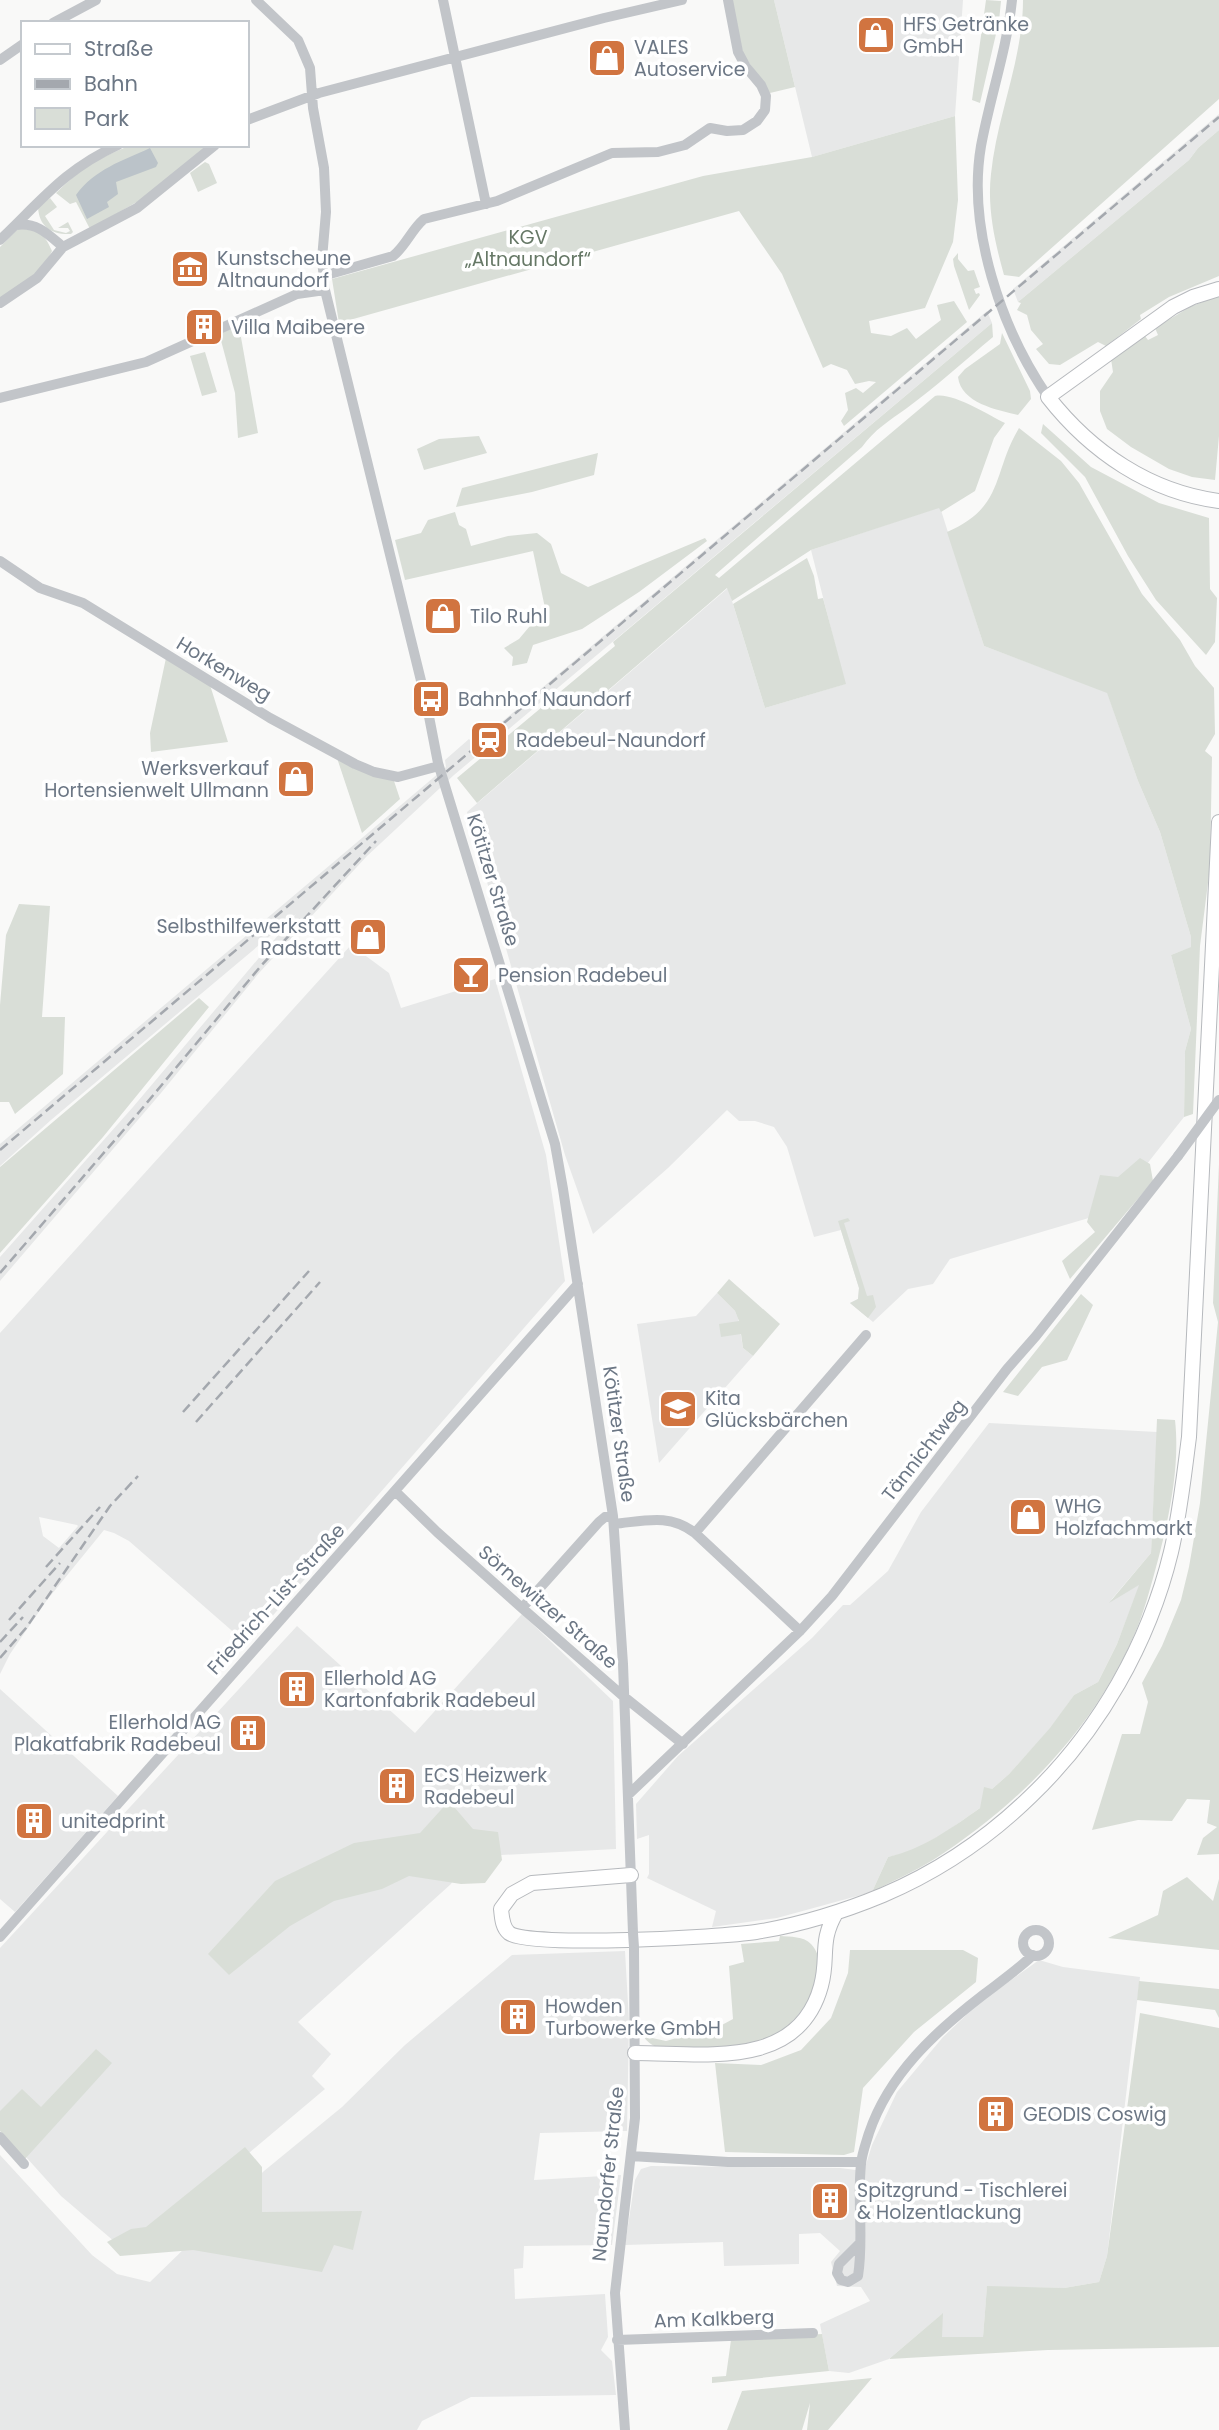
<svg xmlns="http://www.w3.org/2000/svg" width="1219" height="2430" viewBox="0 0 1219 2430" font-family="Poppins,sans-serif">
<rect width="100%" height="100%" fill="#f9f9f8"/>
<path fill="#e7e8e8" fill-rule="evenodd" d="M 774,0 L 963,0 L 955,116 L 812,157 Z
M 1219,114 L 1219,130 L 1198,148 L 1189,160 L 1018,302 L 1013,289 Z
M 987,311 L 992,323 L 454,775 L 367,856 L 259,973 L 161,1093 L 0,1281 L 0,1257 L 133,1107 L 296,914 L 51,1120 L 0,1166 L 0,1144 L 446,767 L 445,760 L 469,739 L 475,745 L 484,737 Z
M 940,507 L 984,646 L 1107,692 L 1138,781 L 1160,832 L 1191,937 L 1192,947 L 1171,955 L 1191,1029 L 1185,1051 L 1184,1117 L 1109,1212 L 950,1259 L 933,1284 L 908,1289 L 873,1322 L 850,1303 L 858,1299 L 859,1288 L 841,1230 L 814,1237 L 787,1147 L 774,1127 L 755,1121 L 739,1121 L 727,1110 L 668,1168 L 593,1234 L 565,1155 L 467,812 L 728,588 L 765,708 L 845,684 L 811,550 Z
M 351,945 L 389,973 L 401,1008 L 495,979 L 546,1155 L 565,1281 L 255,1636 L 246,1638 L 238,1636 L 129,1541 L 114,1533 L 104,1530 L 47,1600 L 10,1654 L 0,1674 L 0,1333 ZM 39,1517 L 77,1525 L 78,1526 L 59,1548 L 43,1536 Z
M 717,1293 L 735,1311 L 738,1318 L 743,1348 L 753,1356 L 659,1463 L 637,1324 L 696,1316 Z
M 989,1423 L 1157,1432 L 1151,1553 L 1111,1600 L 1140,1584 L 1117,1644 L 1098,1682 L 1074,1695 L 1051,1728 L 1009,1774 L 992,1789 L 980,1808 L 943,1834 L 910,1852 L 888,1857 L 872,1892 L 777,1918 L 712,1927 L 716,1911 L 647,1878 L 649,1874 L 649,1835 L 637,1839 L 636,1804 L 678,1756 L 812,1638 L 843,1605 L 850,1605 L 888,1571 L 921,1512 Z
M 522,1614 L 613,1701 L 616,1849 L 465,1857 L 451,1884 L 298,2022 L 331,2054 L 312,2076 L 325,2089 L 129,2254 L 61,2196 L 0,2128 L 0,1948 L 297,1626 L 415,1733 Z
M 0,1689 L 118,1796 L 15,1912 L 0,1899 Z
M 625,1951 L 629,2021 L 627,2131 L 540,2133 L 534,2180 L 621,2175 L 612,2245 L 524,2246 L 523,2268 L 514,2269 L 515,2299 L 605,2294 L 608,2337 L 601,2350 L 612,2361 L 616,2395 L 471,2397 L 422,2421 L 417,2430 L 0,2430 L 0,2155 L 92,2255 L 117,2274 L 150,2282 L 264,2171 L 342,2107 L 405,2045 L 512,1955 Z
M 1039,1960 L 1063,1967 L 1140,1977 L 1107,2256 L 1099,2282 L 1064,2288 L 987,2287 L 983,2337 L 942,2337 L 942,2314 L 889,2359 L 849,2373 L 829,2371 L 820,2324 L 870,2301 L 861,2287 L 837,2286 L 831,2262 L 840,2251 L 820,2233 L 799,2234 L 799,2264 L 724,2266 L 723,2242 L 625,2245 L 635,2180 L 641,2169 L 651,2166 L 840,2168 L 864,2171 L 872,2145 L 897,2092 L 943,2037 L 979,2003 Z"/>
<path fill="#d9ded7" d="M 732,0 L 774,0 L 795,87 L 770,93 L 743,54 Z
M 986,0 L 1001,1 L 999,21 L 980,103 L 972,100 Z
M 1023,0 L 1219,0 L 1219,99 L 1019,277 L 1004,275 C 995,243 987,208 991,174 C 997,115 1023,59 1023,0 Z
M 955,116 L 958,200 L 953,242 L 925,308 L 869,321 L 871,333 L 891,336 L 907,328 L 916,339 L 941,320 L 937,305 L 954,301 L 967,322 L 844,426 L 841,421 L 848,410 L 845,393 L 856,388 L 863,393 L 876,382 L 869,381 L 855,384 L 847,370 L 831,364 L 823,368 L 782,274 L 739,211 L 339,323 L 332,279 L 703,176 L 812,157 Z
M 1219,130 L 1219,276 L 1169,297 L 1140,315 L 1141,319 L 1106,346 L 1098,342 L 1060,365 L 1049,364 L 1036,349 L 1043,344 L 1031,330 L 1027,315 L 1017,310 L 1021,303 L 1018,302 L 1189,160 L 1198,148 Z
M 131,145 L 208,145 L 142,199 L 90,229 L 76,202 L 70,204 L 56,193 C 84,166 95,160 131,145 Z
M 205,162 L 209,164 L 217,183 L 198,192 L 190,173 Z
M 50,198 L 57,207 L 45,216 L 54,230 L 66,233 L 70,231 L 68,228 L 58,228 L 68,222 L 73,232 L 71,234 C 52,235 39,227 38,207 Z
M 19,228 C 38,231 44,232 52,251 C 42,273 20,286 0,299 L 0,247 Z
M 958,253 L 958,259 L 968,271 L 974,270 L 980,287 L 974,289 L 976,294 L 979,293 L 980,295 L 969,310 L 954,266 L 953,259 Z
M 1215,297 L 1219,297 L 1219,436 L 1215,480 L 1192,477 L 1169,469 L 1131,447 L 1107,429 L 1100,411 L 1100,391 L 1113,372 L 1111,359 L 1145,336 L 1148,340 L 1158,335 L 1155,328 L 1190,307 Z
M 992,323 L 993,337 C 964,361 937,386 907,408 C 890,420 874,430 862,447 L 715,575 L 719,578 L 935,396 C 953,392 988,415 1005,423 L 994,438 L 975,491 L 941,512 L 939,508 L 811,550 L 732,601 L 727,588 L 477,803 L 457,778 L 615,646 L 613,642 Z
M 239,326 L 258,433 L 238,438 L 235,393 L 219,333 Z
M 1002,333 L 1030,391 L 1031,399 L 1018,415 C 997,410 961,403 958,377 L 965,369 L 1000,344 Z
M 205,352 L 217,392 L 202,396 L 190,356 Z
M 1043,424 L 1091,467 L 1159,503 L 1209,518 L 1210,589 L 1217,598 L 1215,642 L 1206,655 L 1156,600 L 1128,556 L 1085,477 L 1041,433 Z
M 1019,428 L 1061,461 L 1079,483 L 1142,594 L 1180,640 L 1195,666 L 1214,688 L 1215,734 L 1205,751 L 1212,757 L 1210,867 L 1200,946 L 1193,1114 L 1184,1117 L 1185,1051 L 1191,1029 L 1171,955 L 1191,947 L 1191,937 L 1160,832 L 1138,781 L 1107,693 L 984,646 L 947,532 C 1005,507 992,473 1019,428 Z
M 479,436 L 487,453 L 424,470 L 417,449 L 439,439 Z
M 598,453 L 594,475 L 532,492 L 456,507 L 462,488 Z
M 455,512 L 459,525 L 466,529 L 471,546 L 508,536 L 537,533 L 551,544 L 561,573 L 588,587 L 705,538 L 707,541 L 639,592 L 582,629 L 533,645 L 527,663 L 512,666 L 513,657 L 504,648 L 519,639 L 545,608 L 533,551 L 405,580 L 395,540 L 421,533 L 428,520 Z
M 807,558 L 814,576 L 818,599 L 823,598 L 846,684 L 765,708 L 733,604 Z
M 166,658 L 210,685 L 228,742 L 151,752 L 150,733 Z
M 337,758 L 394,781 L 400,799 L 362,833 Z
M 19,904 L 50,906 L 42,1017 L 65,1017 L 63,1074 L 15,1114 L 9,1102 L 0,1102 L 0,1005 L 6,935 Z
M 199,998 L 209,1007 L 103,1137 L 0,1253 L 0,1167 Z
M 1140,1158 L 1150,1164 L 1153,1181 L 1070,1279 L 1062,1261 L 1095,1232 L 1087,1222 L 1100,1175 L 1118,1177 Z
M 1219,1164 L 1219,1854 L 1197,1855 L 1203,1838 L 1217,1827 L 1207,1823 L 1210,1800 L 1187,1799 L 1172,1821 L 1138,1820 L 1092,1830 L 1122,1734 L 1140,1734 L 1148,1702 L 1142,1683 L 1162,1646 L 1181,1600 L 1189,1567 L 1200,1503 L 1218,1322 L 1213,1303 Z
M 848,1218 L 850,1221 L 844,1223 L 867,1296 L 873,1295 L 876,1307 L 868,1318 L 850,1303 L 858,1299 L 859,1288 L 838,1221 Z
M 729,1279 L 780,1324 L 753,1356 L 743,1348 L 741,1334 L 721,1337 L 719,1324 L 739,1321 L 735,1311 L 717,1293 Z
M 1081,1294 L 1093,1305 L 1067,1360 L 1042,1367 L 1018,1396 L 1003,1392 Z
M 1157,1419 L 1175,1420 C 1180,1464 1170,1513 1159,1556 C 1151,1585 1144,1615 1131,1642 C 1090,1733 1016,1807 933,1860 C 914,1872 892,1881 872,1892 L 888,1857 C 923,1849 950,1829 980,1808 L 984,1787 L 992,1789 L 1009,1774 L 1050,1728 L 1074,1695 L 1098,1682 L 1117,1644 L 1139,1585 L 1109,1603 L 1151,1553 Z
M 449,1801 L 473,1829 L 498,1832 L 502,1860 L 485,1883 L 461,1884 L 409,1876 L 382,1889 L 334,1901 L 290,1926 L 229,1975 L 208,1954 L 275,1881 L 354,1843 L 420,1833 Z
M 1187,1877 L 1213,1901 L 1219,1879 L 1219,1950 L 1108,1938 L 1158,1915 L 1163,1891 Z
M 780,1936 C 790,1937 804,1936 811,1944 C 838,1973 794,2029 767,2041 C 745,2051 716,2047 692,2048 C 672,2049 656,2054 643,2036 L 666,2041 L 720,2026 L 733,2019 L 729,1966 L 744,1962 L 741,1944 L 779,1941 Z
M 850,1950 L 963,1950 L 978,1958 L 976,1982 L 914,2032 L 863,2088 L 854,2152 L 844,2155 L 725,2152 L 715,2063 L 761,2065 L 801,2050 L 831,2018 L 848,1973 Z
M 1139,1981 L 1219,1989 L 1219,2018 L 1215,2010 L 1137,2000 Z
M 1140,2013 L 1219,2028 L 1219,2347 L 1048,2350 L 889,2359 L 943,2313 L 942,2337 L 983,2337 L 987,2286 L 1064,2288 L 1099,2282 L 1107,2256 Z
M 96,2049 L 112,2063 L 25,2159 L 0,2131 L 0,2111 L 22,2089 L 41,2107 Z
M 245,2147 L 262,2167 L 262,2212 L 362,2211 L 353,2250 L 334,2245 L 322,2272 L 193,2250 L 120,2256 L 107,2242 L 131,2229 L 146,2227 Z
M 822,2334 L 829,2371 L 712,2383 L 712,2377 L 726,2376 L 731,2340 Z
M 872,2378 L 828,2430 L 807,2430 L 810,2403 L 802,2430 L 727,2430 L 742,2391 Z"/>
<path fill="#bbc3c9" d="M 150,148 L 158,163 L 156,167 L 116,182 L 118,194 L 107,202 L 109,207 L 87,219 L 76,195 C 95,169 122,161 150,148 Z"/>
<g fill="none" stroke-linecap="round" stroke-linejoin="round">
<defs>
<path id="major" d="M 1219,289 L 1193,297 L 1173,307 L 1048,397 C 1091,452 1150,492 1219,501
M 631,1875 L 532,1883 L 512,1894 L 501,1909 C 502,1917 502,1927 509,1933 C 529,1948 723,1937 756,1932 C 800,1925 842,1912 883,1895 C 937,1872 989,1837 1031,1796 C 1099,1731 1149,1643 1171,1552 C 1180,1514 1184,1475 1189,1437 L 1219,822
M 635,2053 C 702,2053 798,2071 821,1986 C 829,1957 819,1942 836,1913"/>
</defs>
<use href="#major" stroke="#b6b9bd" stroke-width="16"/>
<path stroke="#c2c5c9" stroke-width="10" d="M 256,0 L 298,40 L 310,68 L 313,108 L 324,168 L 326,212 L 322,259 L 325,290 L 426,701 L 438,763 L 555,1144 L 563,1189 L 613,1516 L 623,1664 L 633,1933
M 443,0 L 486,204
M 1012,0 C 1007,49 990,97 981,146 C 967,228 1001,329 1048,397
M 53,23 L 96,0
M 0,60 L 23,44
M 247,120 L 319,93 L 604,18 L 682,0
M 16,225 C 37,222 48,234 63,247
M 0,240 C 41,201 65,169 118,145
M 323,276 L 393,256 C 406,246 411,230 424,219 L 497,201 L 612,153 L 658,152 L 685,145 L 710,128 L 727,131 L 743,130 L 757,121 L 765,110 L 766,96 L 761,85 L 746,67 L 738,52 L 728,0
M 0,303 L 37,278 L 63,247 L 137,208 L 215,145
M 0,398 L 146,362 L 297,294 L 325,290
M 0,561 L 40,588 L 83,603 L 270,718 L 355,764 L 374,772 L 398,777 L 439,766
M 395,1491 L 437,1532 L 522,1608 L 623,1696 L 683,1744
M 614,1524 C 645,1521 669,1513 695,1533 L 866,1335
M 695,1533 L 800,1631
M 522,1608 L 599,1522 L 605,1517 L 613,1516
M 628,1795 L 800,1631 L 832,1596 L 1007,1369 L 1036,1336 L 1178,1156
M1023 1943a13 13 0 1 1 26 0a13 13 0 1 1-26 0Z
M 0,1937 L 578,1284
M 0,2137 L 24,2164
M 631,2156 L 728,2162 L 861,2162
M 860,2243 L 839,2264 L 837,2273 L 841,2280 L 848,2282 L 858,2276 C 864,2239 857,2201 861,2164 C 862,2153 866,2143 869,2133 C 889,2074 935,2032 983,1995 C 1000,1982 1017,1970 1033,1955
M 617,2340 L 813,2333
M 625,2430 L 615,2293 L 635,2118 L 634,1947"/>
<use href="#major" stroke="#fff" stroke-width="14"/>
<path stroke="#a4a8ae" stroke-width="2.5" stroke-dasharray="10 5" stroke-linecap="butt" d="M 0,1150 L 1219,117
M 0,1273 L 140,1111 L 260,967 L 376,841
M 183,1412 L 309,1271
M 196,1422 L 320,1282
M 46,1567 L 100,1507
M 9,1620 L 60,1563
M 0,1642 L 23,1617
M 0,1658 L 26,1628 L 110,1506 L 138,1476"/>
<path stroke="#c2c5c9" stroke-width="10" d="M 1178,1156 L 1219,1100
M 633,1933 L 634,1947"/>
</g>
<defs>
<symbol id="shop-square" viewBox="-11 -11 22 22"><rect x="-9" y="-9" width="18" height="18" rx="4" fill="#d17440" stroke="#fff"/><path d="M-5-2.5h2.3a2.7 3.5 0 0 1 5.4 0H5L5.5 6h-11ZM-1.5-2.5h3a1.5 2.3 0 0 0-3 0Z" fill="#fff"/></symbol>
<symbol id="museum-square" viewBox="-11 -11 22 22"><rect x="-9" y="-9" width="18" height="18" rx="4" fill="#d17440" stroke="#fff"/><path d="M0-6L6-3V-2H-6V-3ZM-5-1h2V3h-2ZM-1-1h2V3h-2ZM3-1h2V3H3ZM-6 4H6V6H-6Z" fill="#fff"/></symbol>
<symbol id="building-square" viewBox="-11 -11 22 22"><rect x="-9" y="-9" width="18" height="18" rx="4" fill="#d17440" stroke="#fff"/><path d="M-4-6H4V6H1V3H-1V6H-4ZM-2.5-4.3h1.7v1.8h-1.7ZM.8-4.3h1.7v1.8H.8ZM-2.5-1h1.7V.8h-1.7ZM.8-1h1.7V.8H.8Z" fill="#fff"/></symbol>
<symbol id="bus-square" viewBox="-11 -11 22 22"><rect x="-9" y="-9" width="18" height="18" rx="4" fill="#d17440" stroke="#fff"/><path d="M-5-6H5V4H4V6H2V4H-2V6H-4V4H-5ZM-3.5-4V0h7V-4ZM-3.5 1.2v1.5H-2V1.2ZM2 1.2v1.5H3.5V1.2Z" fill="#fff"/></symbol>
<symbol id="station-square" viewBox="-11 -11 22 22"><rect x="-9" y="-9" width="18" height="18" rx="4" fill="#d17440" stroke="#fff"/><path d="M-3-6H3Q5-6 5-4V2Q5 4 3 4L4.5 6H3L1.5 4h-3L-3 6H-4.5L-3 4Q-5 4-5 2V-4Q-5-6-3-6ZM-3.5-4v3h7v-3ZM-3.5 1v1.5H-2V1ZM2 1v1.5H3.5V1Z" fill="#fff"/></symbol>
<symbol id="bar-square" viewBox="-11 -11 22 22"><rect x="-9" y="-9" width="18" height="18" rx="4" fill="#d17440" stroke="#fff"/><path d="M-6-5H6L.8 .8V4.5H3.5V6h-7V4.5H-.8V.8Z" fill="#fff"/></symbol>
<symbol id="school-square" viewBox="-11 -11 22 22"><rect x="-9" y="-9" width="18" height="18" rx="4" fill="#d17440" stroke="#fff"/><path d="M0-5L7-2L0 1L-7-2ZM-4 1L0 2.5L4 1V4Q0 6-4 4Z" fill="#fff"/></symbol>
</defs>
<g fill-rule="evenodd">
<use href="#shop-square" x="854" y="13" width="44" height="44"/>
<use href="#shop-square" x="585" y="36" width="44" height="44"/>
<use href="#museum-square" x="168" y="247" width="44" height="44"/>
<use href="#building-square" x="182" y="305" width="44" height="44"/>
<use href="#shop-square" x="421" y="594" width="44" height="44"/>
<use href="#bus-square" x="409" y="677" width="44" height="44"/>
<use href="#station-square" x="467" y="718" width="44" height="44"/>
<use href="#shop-square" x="274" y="757" width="44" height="44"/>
<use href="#shop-square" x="346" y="915" width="44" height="44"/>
<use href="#bar-square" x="449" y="953" width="44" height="44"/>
<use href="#school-square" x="656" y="1387" width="44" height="44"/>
<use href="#shop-square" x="1006" y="1495" width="44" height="44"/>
<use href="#building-square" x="275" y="1667" width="44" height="44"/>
<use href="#building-square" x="226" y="1711" width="44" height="44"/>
<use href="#building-square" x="375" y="1764" width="44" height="44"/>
<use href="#building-square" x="12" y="1799" width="44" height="44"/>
<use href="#building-square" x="496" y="1995" width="44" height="44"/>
<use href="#building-square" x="974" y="2092" width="44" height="44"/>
<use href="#building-square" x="808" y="2179" width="44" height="44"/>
</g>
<g text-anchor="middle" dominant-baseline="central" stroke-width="7" stroke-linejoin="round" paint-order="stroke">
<g font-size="19" fill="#6c7785" stroke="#fff" text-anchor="start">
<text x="903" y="24">HFS Getränke<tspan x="903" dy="22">GmbH</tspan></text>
<text x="634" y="47">VALES<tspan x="634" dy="22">Autoservice</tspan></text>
<text x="217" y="258">Kunstscheune<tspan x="217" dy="22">Altnaundorf</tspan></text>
<text x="231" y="327">Villa Maibeere</text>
<text x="470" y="616">Tilo Ruhl</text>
<text x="458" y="699">Bahnhof Naundorf</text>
<text x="516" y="740">Radebeul-Naundorf</text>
<text x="269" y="768" text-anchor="end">Werksverkauf<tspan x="269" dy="22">Hortensienwelt Ullmann</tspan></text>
<text x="341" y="926" text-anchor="end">Selbsthilfewerkstatt<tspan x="341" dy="22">Radstatt</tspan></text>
<text x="498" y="975">Pension Radebeul</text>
<text x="705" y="1398">Kita<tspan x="705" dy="22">Glücksbärchen</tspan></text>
<text x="1055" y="1506">WHG<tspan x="1055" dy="22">Holzfachmarkt</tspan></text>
<text x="324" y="1678">Ellerhold AG<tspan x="324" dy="22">Kartonfabrik Radebeul</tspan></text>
<text x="221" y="1722" text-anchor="end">Ellerhold AG<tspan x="221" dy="22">Plakatfabrik Radebeul</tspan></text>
<text x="424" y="1775">ECS Heizwerk<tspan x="424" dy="22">Radebeul</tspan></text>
<text x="61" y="1821">unitedprint</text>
<text x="545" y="2006">Howden<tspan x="545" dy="22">Turbowerke GmbH</tspan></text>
<text x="1023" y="2114">GEODIS Coswig</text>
<text x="857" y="2190">Spitzgrund - Tischlerei<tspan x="857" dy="22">&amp; Holzentlackung</tspan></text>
</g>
<g font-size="19" fill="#667866" stroke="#fff">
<text x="528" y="237">KGV<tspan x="528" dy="22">„Altnaundorf“</tspan></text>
</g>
<g font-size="19" fill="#6c7785" stroke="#fff">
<text transform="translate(224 669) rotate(31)">Horkenweg</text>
<text transform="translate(493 880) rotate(73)">Kötitzer Straße</text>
<text transform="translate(619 1434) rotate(82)">Kötitzer Straße</text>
<text transform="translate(924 1450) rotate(-52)">Tännichtweg</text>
<text transform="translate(276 1599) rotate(-48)">Friedrich-List-Straße</text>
<text transform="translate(548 1607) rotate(41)">Sörnewitzer Straße</text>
<text transform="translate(608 2174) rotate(-84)">Naundorfer Straße</text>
<text transform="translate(714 2319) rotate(-2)">Am Kalkberg</text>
</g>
</g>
<rect x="21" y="21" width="228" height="126" fill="#ffffff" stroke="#c4c9ce" stroke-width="2"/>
<rect x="35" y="44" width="35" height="10" fill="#ffffff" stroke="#c4c9ce" stroke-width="2"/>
<text x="84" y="56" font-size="21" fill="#6c7785">Straße</text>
<rect x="35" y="79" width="35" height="10" fill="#a4a8ae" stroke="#c4c9ce" stroke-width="2"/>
<text x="84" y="91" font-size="21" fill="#6c7785">Bahn</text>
<rect x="35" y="108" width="35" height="21" fill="#d9ded7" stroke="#c4c9ce" stroke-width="2"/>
<text x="84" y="126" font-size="21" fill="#6c7785">Park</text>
</svg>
